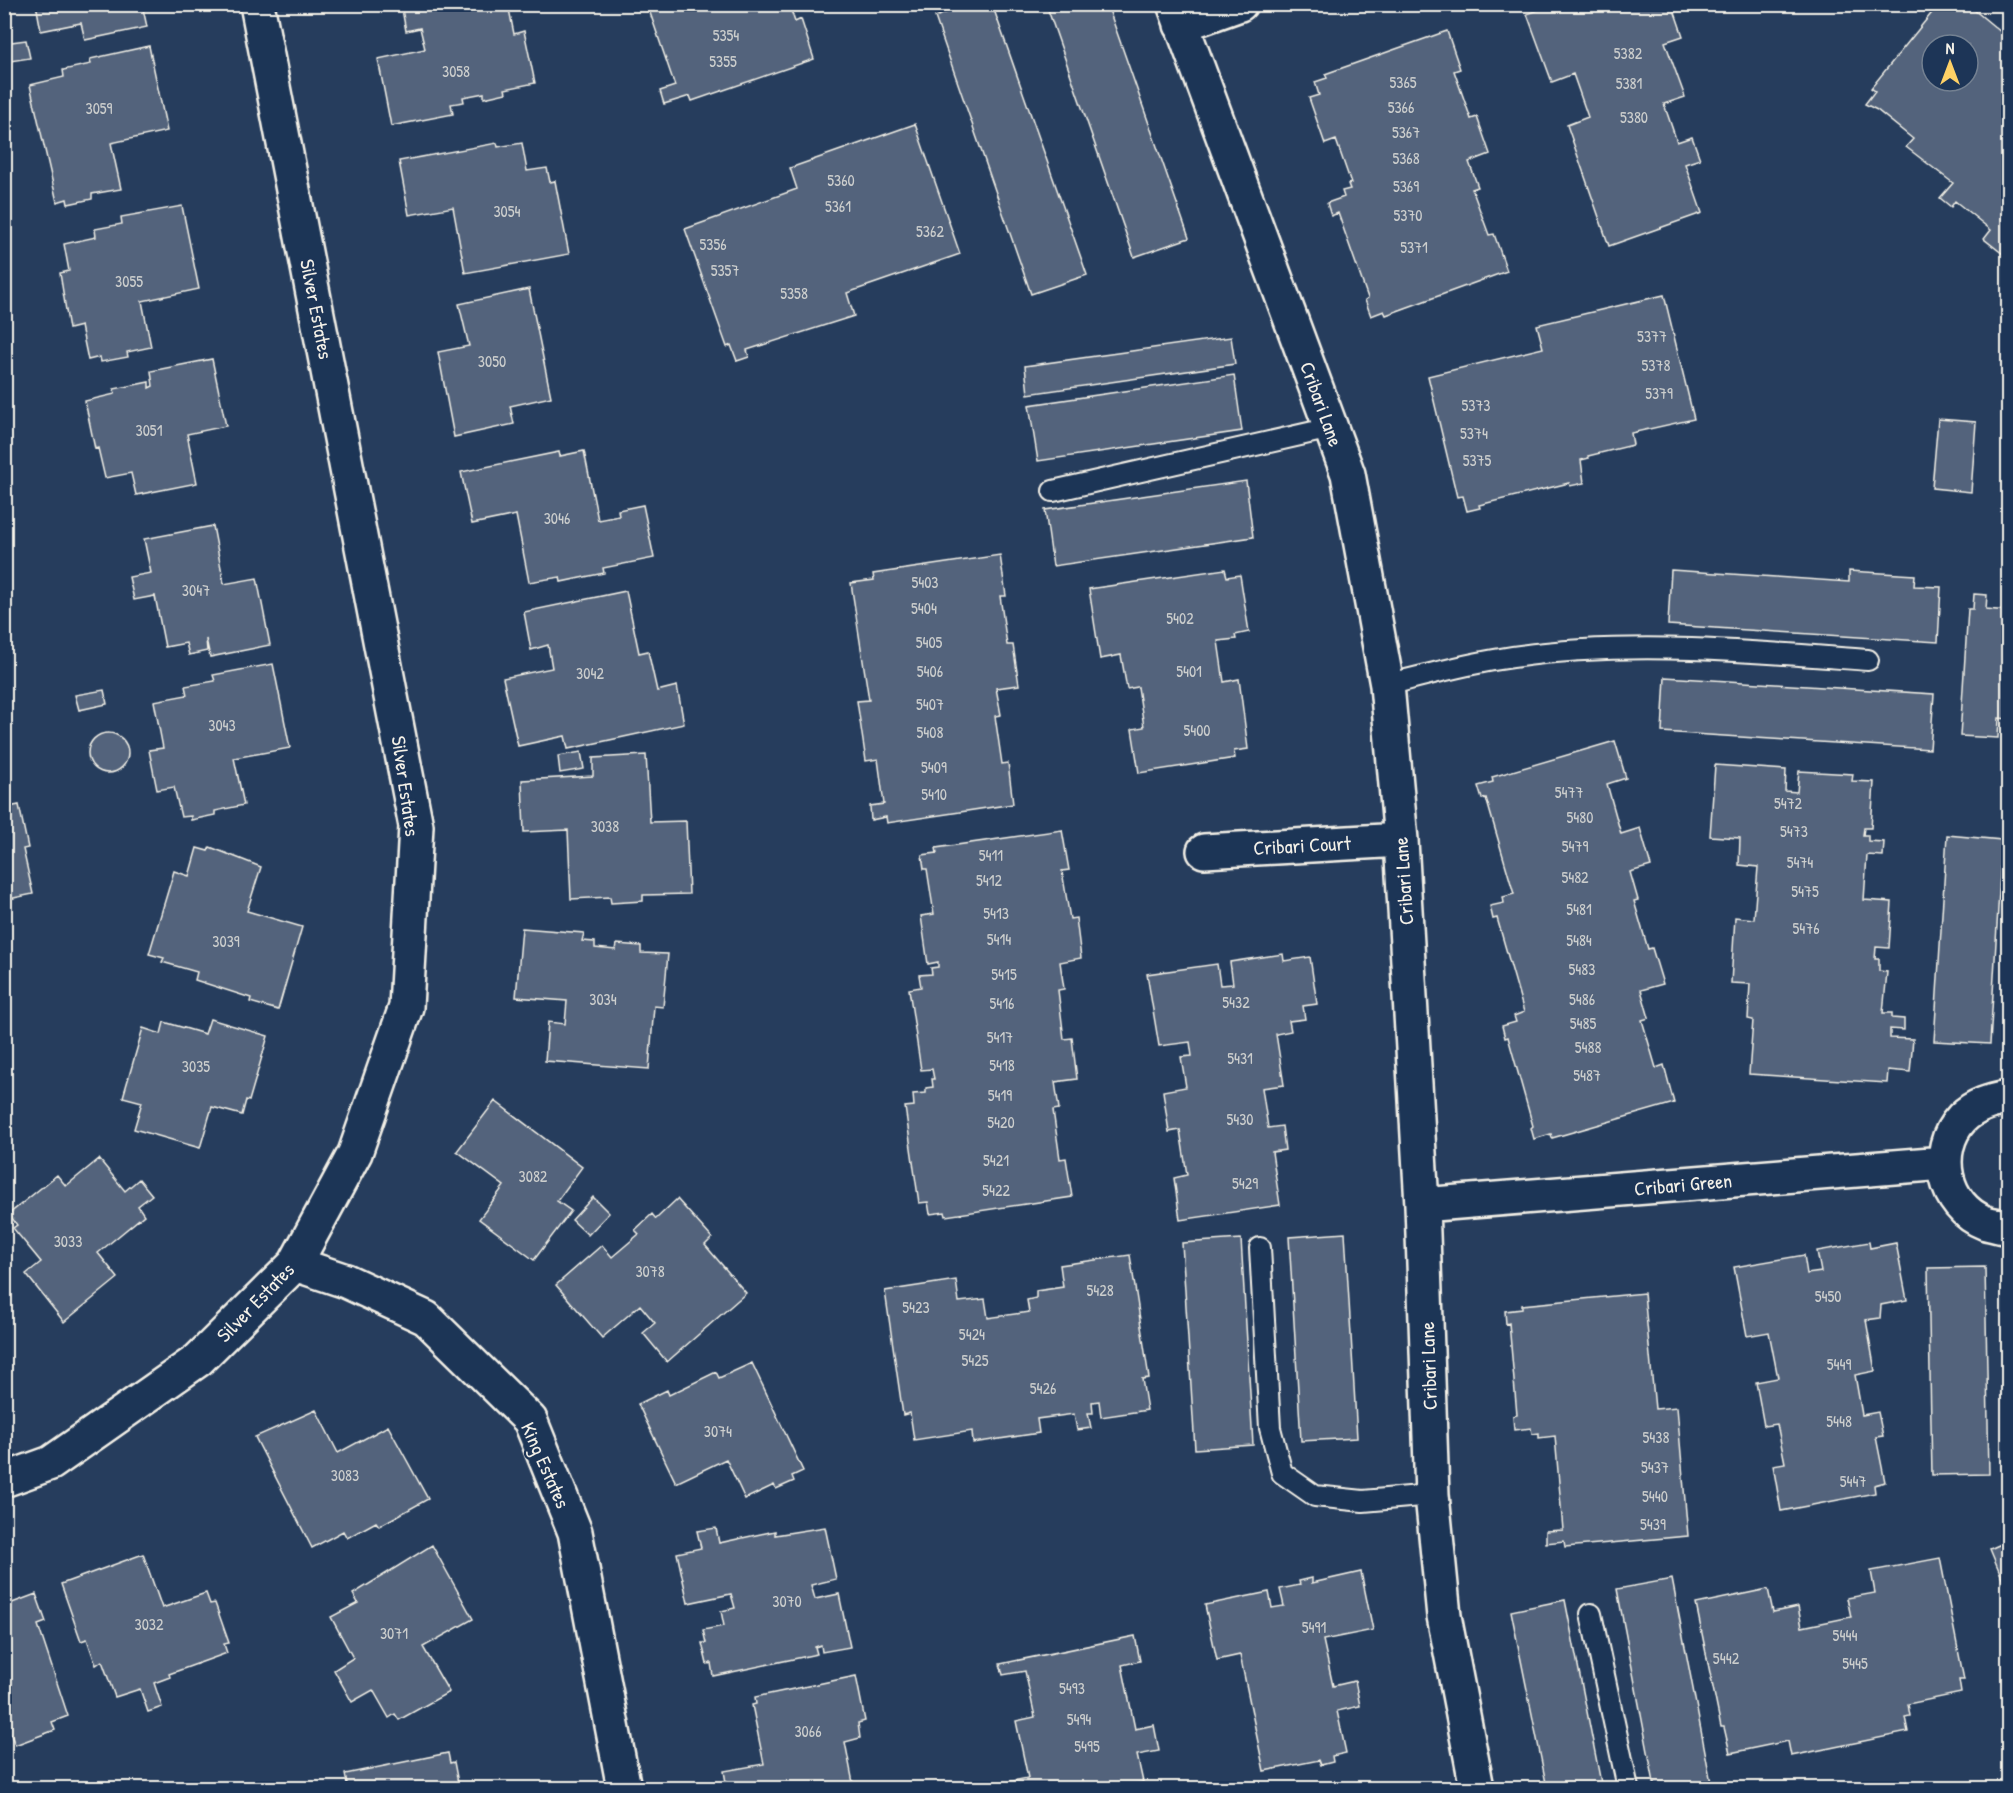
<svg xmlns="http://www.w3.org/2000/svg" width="2013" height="1793" viewBox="0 0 2013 1793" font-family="'Patrick Hand',sans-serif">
<rect width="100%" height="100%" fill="#263d5d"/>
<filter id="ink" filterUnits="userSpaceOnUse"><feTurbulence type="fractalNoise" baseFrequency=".0167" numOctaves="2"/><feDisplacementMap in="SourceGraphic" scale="12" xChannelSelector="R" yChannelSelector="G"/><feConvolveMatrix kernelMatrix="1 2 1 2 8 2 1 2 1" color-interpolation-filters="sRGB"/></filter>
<g filter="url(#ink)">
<path fill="#52647b" stroke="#f4f1e8" stroke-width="1.5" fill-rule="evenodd" d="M 36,4 L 142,4 L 147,27 L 85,40 L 81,23 L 41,31 Z
M 401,4 L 508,4 L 514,34 L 524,31 L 535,83 L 505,89 L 506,93 L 484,98 L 484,93 L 463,97 L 464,102 L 451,104 L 453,114 L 391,126 L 378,59 L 425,49 L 420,28 L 406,31 Z
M 647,4 L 789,4 L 795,22 L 801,19 L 814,59 L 692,101 L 690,96 L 664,104 L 660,91 L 675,86 Z
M 969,4 L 992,4 L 1087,275 L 1031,294 L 935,17 Z
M 1046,4 L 1107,4 L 1189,238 L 1134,257 Z
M 1555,4 L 1672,4 L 1683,36 L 1665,42 L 1685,97 L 1664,104 L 1677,142 L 1692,137 L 1700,159 L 1685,164 L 1702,213 L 1609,246 L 1567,125 L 1588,117 L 1573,74 L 1552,82 L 1527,14 Z
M 1939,4 L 1967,4 L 2008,38 L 2008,258 L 1984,239 L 1991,230 L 1955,201 L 1951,207 L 1940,198 L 1953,183 L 1906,147 L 1913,139 L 1877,110 L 1865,104 L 1875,91 L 1871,88 ZM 1932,45 L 1968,45 L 1968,81 L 1932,81 Z
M 1447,31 L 1460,69 L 1454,71 L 1471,119 L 1477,117 L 1490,154 L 1469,162 L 1478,187 L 1472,189 L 1489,235 L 1494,234 L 1507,271 L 1386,315 L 1384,311 L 1371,316 L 1365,300 L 1368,298 L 1338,213 L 1331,216 L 1327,203 L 1344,197 L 1342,191 L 1350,189 L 1348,184 L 1351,183 L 1336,140 L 1325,144 L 1309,98 L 1319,95 L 1315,82 L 1327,78 L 1325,74 Z
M 26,40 L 30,58 L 4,62 L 4,43 Z
M 149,46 L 167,131 L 111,143 L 121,189 L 92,194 L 92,199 L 68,204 L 67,199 L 57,202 L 30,85 L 64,77 L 63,70 L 91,64 L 90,59 Z
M 915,124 L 960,254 L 847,293 L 854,316 L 747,350 L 749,357 L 737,361 L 731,345 L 727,347 L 685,229 L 797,189 L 790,168 Z
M 497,143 L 498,147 L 522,143 L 527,171 L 547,168 L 550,182 L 555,181 L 569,254 L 465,273 L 453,207 L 409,215 L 399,161 Z
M 182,206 L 199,289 L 142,301 L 151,347 L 127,352 L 128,357 L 101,362 L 100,357 L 88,360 L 81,326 L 69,329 L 60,273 L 69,271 L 64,244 L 96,237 L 95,229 L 122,224 L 121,217 Z
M 529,289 L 551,397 L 510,406 L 514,424 L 454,437 L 438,352 L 469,346 L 459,304 Z
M 1664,295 L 1694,419 L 1631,433 L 1633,445 L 1588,456 L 1589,458 L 1581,460 L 1584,483 L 1570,486 L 1569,483 L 1479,505 L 1480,508 L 1467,511 L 1463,496 L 1457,497 L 1428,376 L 1543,348 L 1537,325 Z
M 1231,337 L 1235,364 L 1028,394 L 1025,366 Z
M 212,359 L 226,426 L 187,434 L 197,483 L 136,495 L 131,473 L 105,478 L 98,448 L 95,449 L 85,401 L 115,394 L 114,389 L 149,382 L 149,388 L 153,386 L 151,371 Z
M 1234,375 L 1242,431 L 1038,461 L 1029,405 Z
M 1938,419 L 1976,422 L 1971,492 L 1932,488 Z
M 584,451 L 598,520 L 619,516 L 618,510 L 643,505 L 654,558 L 603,568 L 604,573 L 561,582 L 560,577 L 529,582 L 516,515 L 472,524 L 461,472 L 559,452 L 560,456 Z
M 1246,481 L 1253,537 L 1053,566 L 1045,510 Z
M 213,526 L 224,584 L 257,578 L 270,645 L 210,657 L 206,639 L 207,651 L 189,655 L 186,643 L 165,647 L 155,596 L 134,600 L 129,577 L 151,573 L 144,539 Z
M 1000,555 L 1006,596 L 1000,596 L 1007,645 L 1013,645 L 1019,685 L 996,688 L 1001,715 L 995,716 L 1002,764 L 1008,763 L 1013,804 L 887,823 L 886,817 L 871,820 L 870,806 L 884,804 L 878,759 L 866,761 L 857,701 L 869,700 L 851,583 L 874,580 L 873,574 Z
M 1225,569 L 1227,577 L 1240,575 L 1249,632 L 1235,635 L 1236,639 L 1218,641 L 1224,682 L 1239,679 L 1248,749 L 1234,751 L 1235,758 L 1139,773 L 1132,729 L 1144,727 L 1138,687 L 1127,689 L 1121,655 L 1100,659 L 1089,589 Z
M 1671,570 L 1849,582 L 1849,571 L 1915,575 L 1914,586 L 1941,587 L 1938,642 L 1668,625 Z
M 626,591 L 639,653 L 648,651 L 657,691 L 677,686 L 684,724 L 568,749 L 565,736 L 518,746 L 503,678 L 552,668 L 548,645 L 531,650 L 524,612 Z
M 1974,594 L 1987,595 L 1986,609 L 2008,611 L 2008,719 L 1999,718 L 1998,738 L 1960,736 L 1968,609 L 1973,609 Z
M 273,664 L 290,748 L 234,758 L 244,805 L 215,811 L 215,815 L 191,820 L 191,816 L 181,817 L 174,787 L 157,790 L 149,750 L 163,748 L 154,701 L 187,695 L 185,686 L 215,681 L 213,675 Z
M 1665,677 L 1934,694 L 1930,749 L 1662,732 Z
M 104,690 L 107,704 L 79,710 L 75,695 Z
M88 753a20 20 0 1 1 40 0a20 20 0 1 1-40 0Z
M 1615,741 L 1626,778 L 1607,784 L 1621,834 L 1640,828 L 1651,866 L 1630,872 L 1638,900 L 1634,901 L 1648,949 L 1652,948 L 1663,984 L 1641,990 L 1649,1018 L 1642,1020 L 1656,1068 L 1664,1065 L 1674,1103 L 1552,1138 L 1551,1134 L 1534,1139 L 1531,1128 L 1533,1126 L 1508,1037 L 1505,1038 L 1502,1026 L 1516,1022 L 1514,1016 L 1524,1012 L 1497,918 L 1493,919 L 1490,906 L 1504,903 L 1503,897 L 1514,894 L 1486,798 L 1482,799 L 1478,786 L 1493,782 L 1492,777 Z
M 581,752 L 584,769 L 560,773 L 558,756 Z
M 646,755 L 650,822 L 686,821 L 689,894 L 643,895 L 643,901 L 611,903 L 610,897 L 571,899 L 568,830 L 524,832 L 522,780 L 593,776 L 593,758 Z
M 1715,765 L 1786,770 L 1785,791 L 1797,792 L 1799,771 L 1853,774 L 1852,781 L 1874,782 L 1871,828 L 1864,828 L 1863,835 L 1868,835 L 1868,841 L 1884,842 L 1883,856 L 1867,855 L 1864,900 L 1892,902 L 1889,948 L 1876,947 L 1875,959 L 1879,959 L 1879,971 L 1887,972 L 1883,1013 L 1892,1013 L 1892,1018 L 1904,1019 L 1904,1030 L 1890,1029 L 1890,1038 L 1913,1039 L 1910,1072 L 1888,1070 L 1887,1083 L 1749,1074 L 1753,1020 L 1748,1019 L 1750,984 L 1731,983 L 1735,917 L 1754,919 L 1758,867 L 1739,865 L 1740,838 L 1710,836 Z
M 19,805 L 28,848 L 23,849 L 33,894 L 4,900 L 4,808 Z
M 1062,830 L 1069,870 L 1062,871 L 1070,919 L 1076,918 L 1081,958 L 1060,962 L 1064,989 L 1058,990 L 1064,1039 L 1072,1038 L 1077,1079 L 1055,1082 L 1059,1109 L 1053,1110 L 1060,1159 L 1066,1158 L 1072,1197 L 946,1216 L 945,1212 L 930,1214 L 928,1202 L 919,1203 L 905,1107 L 914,1106 L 913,1094 L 926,1093 L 926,1088 L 933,1087 L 932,1079 L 934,1079 L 932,1069 L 921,1070 L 909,989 L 921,987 L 919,975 L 932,974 L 931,968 L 938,967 L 938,962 L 928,964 L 921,916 L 934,914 L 927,869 L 924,869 L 922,855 L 937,853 L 936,848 Z
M 1947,835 L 2002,840 L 1990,1044 L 1934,1041 Z
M 210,847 L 261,867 L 247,911 L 302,927 L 278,1010 L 250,1002 L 251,998 L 195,980 L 197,972 L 162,962 L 164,958 L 149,954 L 174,871 L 189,876 L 197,848 L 208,851 Z
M 522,928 L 584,933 L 582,941 L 595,942 L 595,948 L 616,950 L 617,944 L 641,946 L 641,953 L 668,954 L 663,1007 L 654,1006 L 649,1069 L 545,1061 L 548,1022 L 565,1024 L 567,1001 L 516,997 Z
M 1283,954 L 1284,961 L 1310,957 L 1317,1004 L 1303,1006 L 1305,1019 L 1289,1021 L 1291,1031 L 1276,1034 L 1284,1085 L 1262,1088 L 1268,1128 L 1282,1126 L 1285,1150 L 1272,1152 L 1280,1205 L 1180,1220 L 1174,1178 L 1187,1175 L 1180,1130 L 1169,1132 L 1163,1091 L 1186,1087 L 1181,1057 L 1192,1056 L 1190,1042 L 1159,1046 L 1147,974 L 1217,964 L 1220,985 L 1233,984 L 1230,962 Z
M 210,1019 L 268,1036 L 249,1101 L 246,1100 L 242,1115 L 212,1107 L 200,1148 L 134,1129 L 142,1102 L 123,1097 L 143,1028 L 161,1034 L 164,1022 L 205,1034 Z
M 495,1101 L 582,1167 L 557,1201 L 571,1211 L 534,1260 L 479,1219 L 504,1186 L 457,1151 Z
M 99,1159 L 125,1191 L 139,1179 L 152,1195 L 138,1206 L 144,1215 L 98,1253 L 118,1278 L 64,1322 L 26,1274 L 41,1262 L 13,1228 L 17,1225 L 9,1214 L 57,1175 L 66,1186 Z
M 593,1197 L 609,1213 L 588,1235 L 572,1220 Z
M 677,1199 L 712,1238 L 705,1245 L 746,1293 L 667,1362 L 643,1333 L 655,1323 L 640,1305 L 602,1338 L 556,1285 L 602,1245 L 612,1257 L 639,1234 L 635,1230 L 652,1214 L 656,1219 Z
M 1345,1233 L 1357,1438 L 1301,1441 L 1289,1237 Z
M 1241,1239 L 1253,1445 L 1195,1449 L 1182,1243 Z
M 1869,1242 L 1870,1248 L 1896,1243 L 1907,1300 L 1881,1305 L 1880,1318 L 1866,1320 L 1875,1371 L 1855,1375 L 1862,1415 L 1878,1412 L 1883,1436 L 1876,1437 L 1885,1482 L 1874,1485 L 1875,1493 L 1781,1511 L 1773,1465 L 1785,1463 L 1777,1424 L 1764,1426 L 1756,1382 L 1778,1378 L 1769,1332 L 1747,1336 L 1734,1267 L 1804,1255 L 1807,1274 L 1821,1272 L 1817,1251 Z
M 1130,1255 L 1149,1378 L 1142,1379 L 1147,1410 L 1101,1417 L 1099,1401 L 1092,1402 L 1093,1413 L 1088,1413 L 1091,1428 L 1077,1430 L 1074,1414 L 1037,1419 L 1039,1433 L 973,1443 L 972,1431 L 914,1440 L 910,1413 L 903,1415 L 885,1291 L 956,1280 L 959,1302 L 985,1299 L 988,1318 L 1029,1312 L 1027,1300 L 1036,1298 L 1036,1291 L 1063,1287 L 1060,1265 Z
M 1985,1267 L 1989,1474 L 1932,1475 L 1928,1268 Z
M 1644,1293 L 1655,1409 L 1677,1407 L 1688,1536 L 1565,1547 L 1564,1541 L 1546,1543 L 1546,1531 L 1563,1530 L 1555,1436 L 1539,1438 L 1539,1433 L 1532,1434 L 1531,1428 L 1514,1430 L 1513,1416 L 1517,1415 L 1509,1323 L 1506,1324 L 1505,1311 L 1522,1309 L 1522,1305 Z
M 752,1363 L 803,1471 L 792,1476 L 794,1481 L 776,1489 L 774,1485 L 745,1499 L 726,1459 L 676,1483 L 638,1404 L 667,1390 L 669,1395 L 716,1372 L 719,1378 Z
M 316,1410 L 338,1453 L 388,1426 L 428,1499 L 379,1526 L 376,1522 L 347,1538 L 343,1531 L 312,1548 L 255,1437 Z
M 825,1527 L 836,1579 L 811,1585 L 815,1599 L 839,1594 L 850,1647 L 822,1652 L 821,1645 L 815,1647 L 817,1654 L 713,1676 L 711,1663 L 707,1664 L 702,1643 L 706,1643 L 703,1630 L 724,1626 L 721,1611 L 735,1608 L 731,1594 L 688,1603 L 677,1553 L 701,1548 L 697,1531 L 716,1528 L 719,1543 L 775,1531 L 775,1535 Z
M 2008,1541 L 2008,1592 L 1990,1549 Z
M 432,1545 L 473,1619 L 423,1647 L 449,1692 L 399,1720 L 395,1714 L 389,1718 L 373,1690 L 352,1702 L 334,1670 L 353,1658 L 331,1617 L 358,1603 L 353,1594 Z
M 143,1554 L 162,1608 L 206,1593 L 210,1604 L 215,1603 L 229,1643 L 224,1644 L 227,1653 L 169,1674 L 170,1677 L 154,1683 L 162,1707 L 148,1712 L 140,1689 L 115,1697 L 102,1661 L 96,1665 L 87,1639 L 81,1641 L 61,1584 Z
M 1940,1558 L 1964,1680 L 1959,1680 L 1961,1693 L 1908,1704 L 1910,1716 L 1905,1717 L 1908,1732 L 1791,1756 L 1788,1741 L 1730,1753 L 1724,1727 L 1721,1727 L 1696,1604 L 1768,1589 L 1773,1612 L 1798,1607 L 1802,1627 L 1851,1617 L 1847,1598 L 1875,1593 L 1871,1571 Z
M 1361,1572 L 1373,1630 L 1323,1640 L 1333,1686 L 1355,1681 L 1360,1706 L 1337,1711 L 1346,1753 L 1332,1756 L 1333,1762 L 1321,1765 L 1319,1760 L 1264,1771 L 1240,1655 L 1217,1660 L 1205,1605 L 1269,1592 L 1272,1608 L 1284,1606 L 1280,1589 L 1300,1585 L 1299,1581 L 1312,1578 L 1312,1583 Z
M 1672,1579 L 1712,1788 L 1655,1788 L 1617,1589 Z
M 36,1594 L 46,1622 L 38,1625 L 68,1716 L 52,1722 L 55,1730 L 15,1745 L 10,1732 L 4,1734 L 4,1606 Z
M 1565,1600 L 1602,1788 L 1547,1788 L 1511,1611 Z
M 1135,1636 L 1140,1661 L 1122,1665 L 1135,1729 L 1154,1725 L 1159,1751 L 1137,1755 L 1143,1782 L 1123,1786 L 1124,1788 L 1004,1788 L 1003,1783 L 1028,1778 L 1016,1721 L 1035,1717 L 1025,1671 L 1003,1675 L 1000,1664 Z
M 856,1676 L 865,1721 L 858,1723 L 860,1738 L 845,1742 L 854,1788 L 727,1788 L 724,1771 L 764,1764 L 752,1705 L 756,1704 L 755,1697 Z
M 448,1753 L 450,1763 L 454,1762 L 459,1788 L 348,1788 L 345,1774 Z"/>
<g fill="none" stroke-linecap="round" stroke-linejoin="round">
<defs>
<path id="lane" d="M 1053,491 L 1331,428
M 1387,685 C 1422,676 1458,666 1494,660 C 1615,639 1746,651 1868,660
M 1260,1248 L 1270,1428 L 1282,1473 L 1315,1496 L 1363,1501 L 1432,1495
M 1591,1614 L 1628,1788"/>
<path id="street" d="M 1174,4 L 1348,474 L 1387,685 L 1401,840 L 1422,1205 L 1432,1495 L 1444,1616 L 1477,1788
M 1181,25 L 1240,4
M 1204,851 L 1401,840
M 2008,1098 C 1991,1101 1975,1105 1962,1118 C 1932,1150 1943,1207 1986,1223 C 1993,1225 2001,1226 2008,1228
M 1422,1205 L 1944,1163
M 295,1264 L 346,1281 L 426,1318 L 530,1420 L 575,1532 L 624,1788
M 4,1480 L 51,1463 L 198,1360 L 295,1264 L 355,1153 L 406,1007 L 416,826 L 257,4"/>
</defs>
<use href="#lane" stroke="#f4f1e8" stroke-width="24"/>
<use href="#street" stroke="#f4f1e8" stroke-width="38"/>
<use href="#lane" stroke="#1d3557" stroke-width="20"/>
<use href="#street" stroke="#1d3557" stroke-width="33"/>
</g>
</g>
<g text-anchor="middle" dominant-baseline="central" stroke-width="4.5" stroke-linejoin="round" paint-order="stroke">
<g font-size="16" fill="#cccecd">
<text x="726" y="35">5354</text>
<text x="1628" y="53">5382</text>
<text x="723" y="61">5355</text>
<text x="456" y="71">3058</text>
<text x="1403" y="82">5365</text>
<text x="1629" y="83">5381</text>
<text x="1401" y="107">5366</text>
<text x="99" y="108">3059</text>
<text x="1634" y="117">5380</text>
<text x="1406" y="132">5367</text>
<text x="1406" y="158">5368</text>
<text x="841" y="180">5360</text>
<text x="1406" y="186">5369</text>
<text x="838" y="206">5361</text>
<text x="507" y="211">3054</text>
<text x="1408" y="215">5370</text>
<text x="930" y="231">5362</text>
<text x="713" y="244">5356</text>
<text x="1414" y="247">5371</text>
<text x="725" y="270">5357</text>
<text x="129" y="281">3055</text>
<text x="794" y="293">5358</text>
<text x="1652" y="336">5377</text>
<text x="492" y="361">3050</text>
<text x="1656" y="365">5378</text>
<text x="1659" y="393">5379</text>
<text x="1476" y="405">5373</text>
<text x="149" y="430">3051</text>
<text x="1474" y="433">5374</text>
<text x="1477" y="460">5375</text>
<text x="557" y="518">3046</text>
<text x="925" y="582">5403</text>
<text x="196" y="590">3047</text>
<text x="924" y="608">5404</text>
<text x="1180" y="618">5402</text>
<text x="929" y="642">5405</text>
<text x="930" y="671">5406</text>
<text x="1189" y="671">5401</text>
<text x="590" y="673">3042</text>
<text x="930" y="704">5407</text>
<text x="222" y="725">3043</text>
<text x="1197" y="730">5400</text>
<text x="930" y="732">5408</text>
<text x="934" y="767">5409</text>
<text x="1569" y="792">5477</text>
<text x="934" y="794">5410</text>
<text x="1788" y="803">5472</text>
<text x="1580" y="817">5480</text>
<text x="605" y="826">3038</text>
<text x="1794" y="831">5473</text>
<text x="1575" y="846">5479</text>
<text x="991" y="855">5411</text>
<text x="1800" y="862">5474</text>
<text x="1575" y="877">5482</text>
<text x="989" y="880">5412</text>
<text x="1805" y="891">5475</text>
<text x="1579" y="909">5481</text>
<text x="996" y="913">5413</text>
<text x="1806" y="928">5476</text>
<text x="999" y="939">5414</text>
<text x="1579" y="940">5484</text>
<text x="226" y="941">3039</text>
<text x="1582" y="969">5483</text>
<text x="1004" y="974">5415</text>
<text x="603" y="999">3034</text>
<text x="1582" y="999">5486</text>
<text x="1236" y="1002">5432</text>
<text x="1002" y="1003">5416</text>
<text x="1583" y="1023">5485</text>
<text x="1000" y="1037">5417</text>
<text x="1588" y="1047">5488</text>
<text x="1240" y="1058">5431</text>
<text x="1002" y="1065">5418</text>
<text x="196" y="1066">3035</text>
<text x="1587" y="1075">5487</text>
<text x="1000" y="1095">5419</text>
<text x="1240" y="1119">5430</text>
<text x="1001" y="1122">5420</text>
<text x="996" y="1160">5421</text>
<text x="533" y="1176">3082</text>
<text x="1245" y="1183">5429</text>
<text x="996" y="1190">5422</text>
<text x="68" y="1241">3033</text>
<text x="650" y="1271">3078</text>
<text x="1100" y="1290">5428</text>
<text x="1828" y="1296">5450</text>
<text x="916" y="1307">5423</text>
<text x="972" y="1334">5424</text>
<text x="975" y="1360">5425</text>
<text x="1839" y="1364">5449</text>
<text x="1043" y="1388">5426</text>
<text x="1839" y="1421">5448</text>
<text x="718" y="1431">3074</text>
<text x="1656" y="1437">5438</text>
<text x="1655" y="1467">5437</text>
<text x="345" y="1475">3083</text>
<text x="1853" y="1481">5447</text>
<text x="1655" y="1496">5440</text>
<text x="1653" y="1524">5439</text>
<text x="787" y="1601">3070</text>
<text x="149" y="1624">3032</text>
<text x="1314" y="1627">5491</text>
<text x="394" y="1633">3071</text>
<text x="1845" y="1635">5444</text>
<text x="1726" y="1658">5442</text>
<text x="1855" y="1663">5445</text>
<text x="1072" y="1688">5493</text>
<text x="1079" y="1719">5494</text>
<text x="808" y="1731">3066</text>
<text x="1087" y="1746">5495</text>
</g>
<g font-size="20" fill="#f4f1e8" stroke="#1d3557">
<text transform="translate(317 309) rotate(79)">Silver Estates</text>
<text transform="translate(1322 404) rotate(70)">Cribari Lane</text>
<text transform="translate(406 786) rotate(82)">Silver Estates</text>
<text transform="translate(1302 845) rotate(-3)">Cribari Court</text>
<text transform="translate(1403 881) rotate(-94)">Cribari Lane</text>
<text transform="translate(1683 1184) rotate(-5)">Cribari Green</text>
<text transform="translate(255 1302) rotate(-46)">Silver Estates</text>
<text transform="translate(1428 1366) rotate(-92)">Cribari Lane</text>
<text transform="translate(546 1465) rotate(66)">King Estates</text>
</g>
</g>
<rect width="2013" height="1793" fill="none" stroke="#1d3557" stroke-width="24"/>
<rect x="12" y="12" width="1989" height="1769" fill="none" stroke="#f4f1e8" stroke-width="2" filter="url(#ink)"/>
<g transform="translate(1950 63)"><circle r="28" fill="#1d3557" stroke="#738091" stroke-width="1.5"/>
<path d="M0-4.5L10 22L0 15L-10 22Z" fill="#ffd166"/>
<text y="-9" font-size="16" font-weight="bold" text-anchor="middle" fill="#f4f1e8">N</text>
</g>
</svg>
